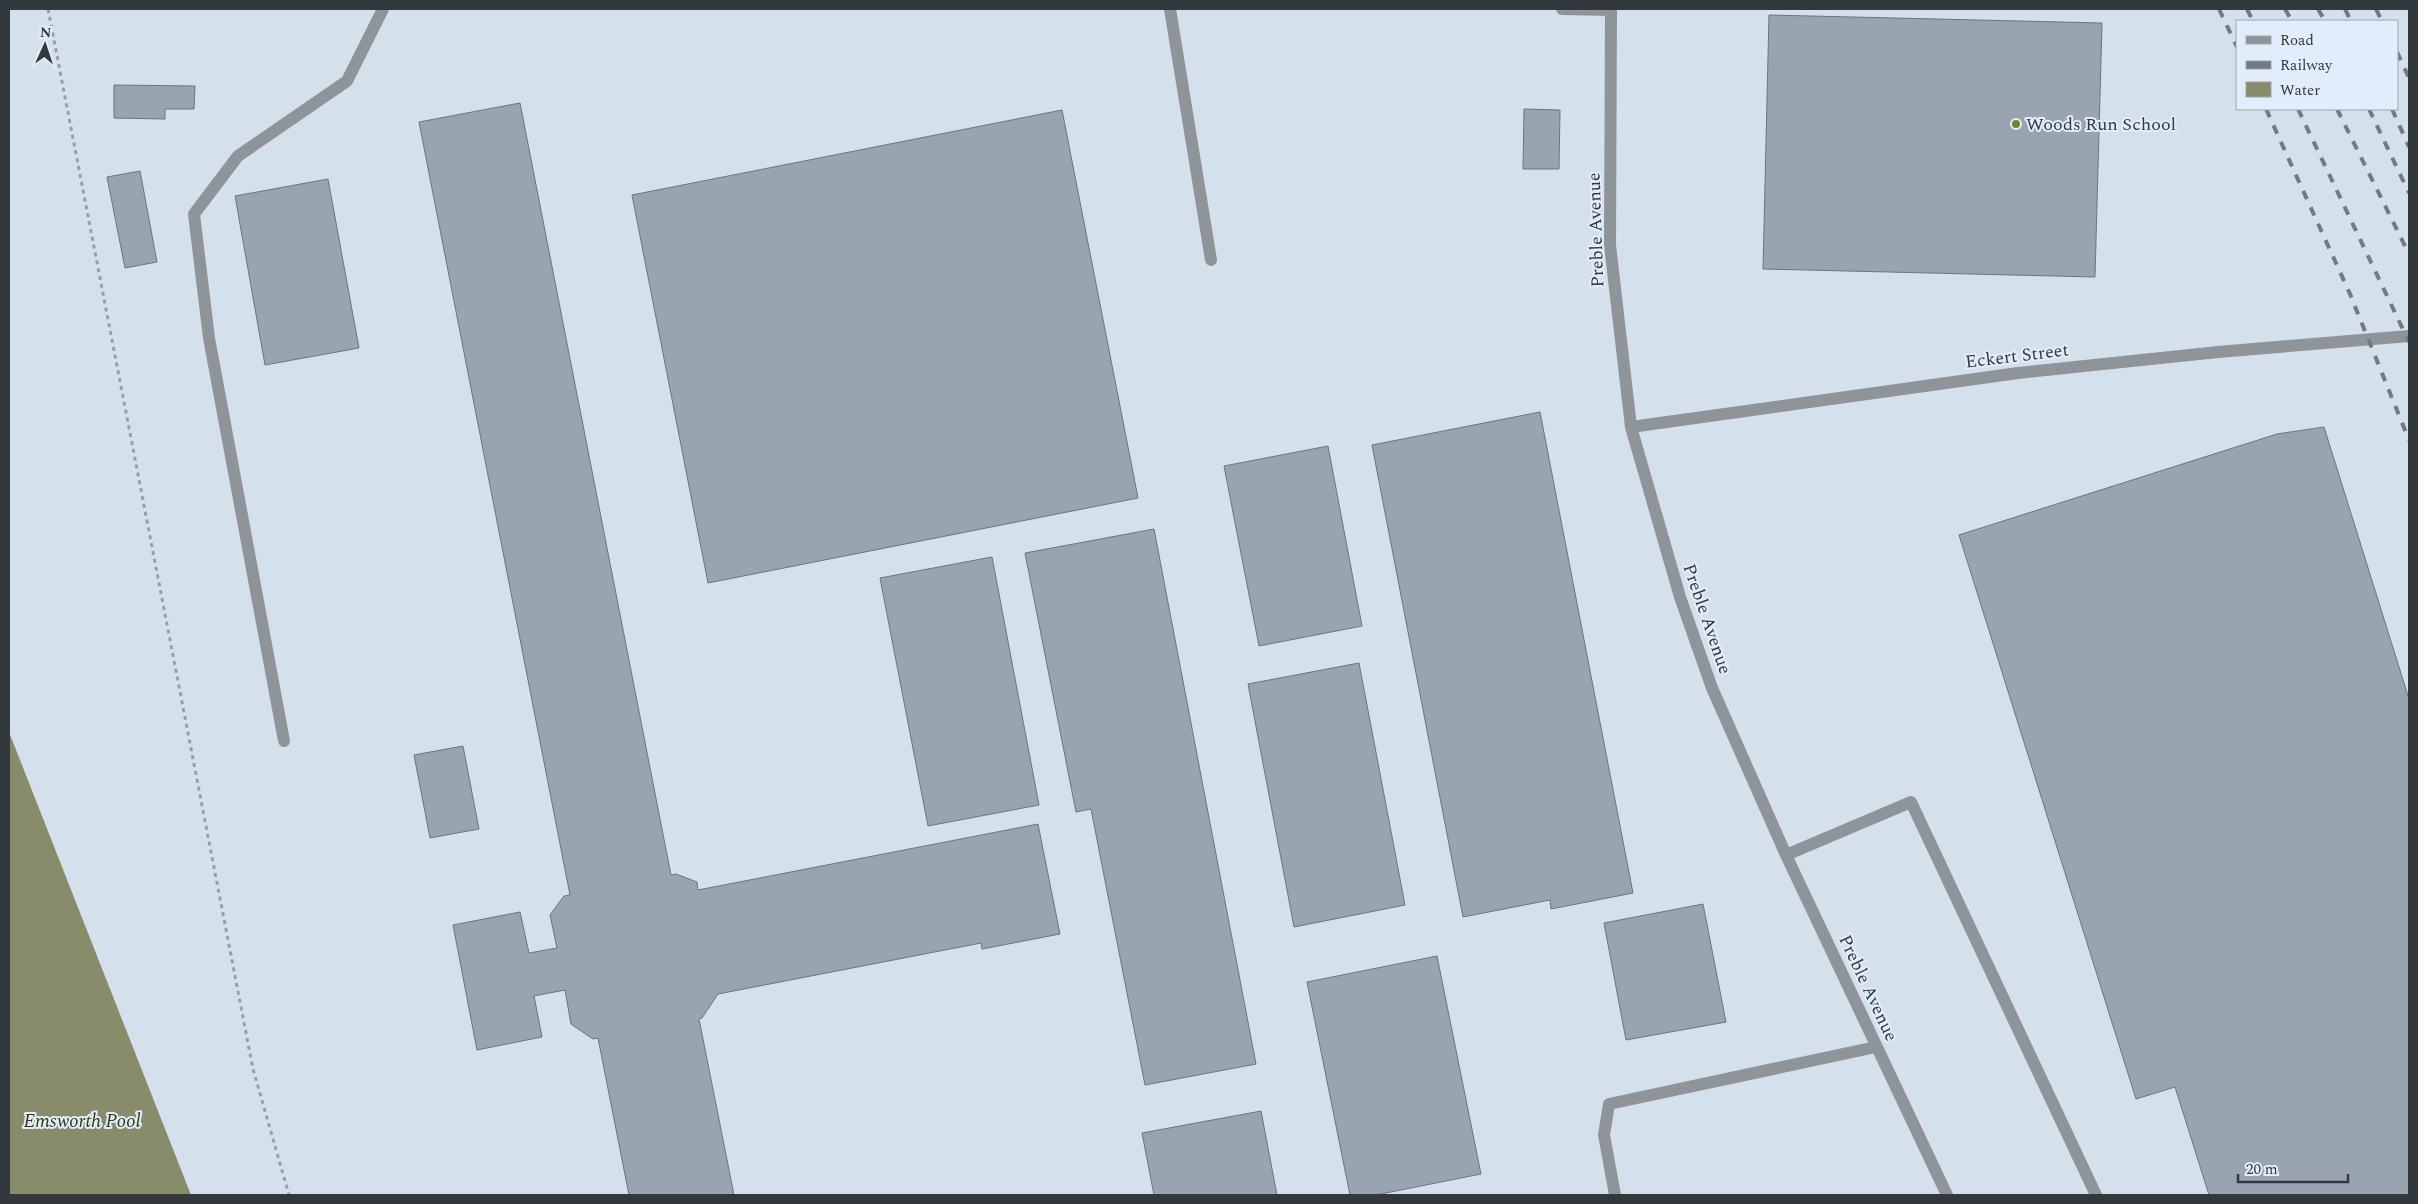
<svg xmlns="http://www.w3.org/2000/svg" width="2418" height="1204" viewBox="0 0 2418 1204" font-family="Spectral,serif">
<rect width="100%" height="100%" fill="#d4e0ec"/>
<path fill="#888c6a" d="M 9,732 L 191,1195 L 9,1195 Z"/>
<path fill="#98a4af" stroke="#6a7580" d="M 1769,15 L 2102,23 L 2095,277 L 1763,269 Z
M 114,85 L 195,86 L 194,109 L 165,109 L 165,119 L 114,118 Z
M 520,103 L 671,875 L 676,874 L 697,882 L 698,890 L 1038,824 L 1060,934 L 982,949 L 981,943 L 718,994 L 702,1018 L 699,1019 L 734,1195 L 629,1195 L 598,1038 L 593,1039 L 571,1024 L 565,990 L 534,996 L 542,1037 L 477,1050 L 453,925 L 520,912 L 529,953 L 557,948 L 550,915 L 564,896 L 570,895 L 419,122 Z
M 1524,109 L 1560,110 L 1559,169 L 1523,169 Z
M 1062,110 L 1138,498 L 708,583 L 632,195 Z
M 140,171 L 157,262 L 125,268 L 107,177 Z
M 328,179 L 359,348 L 265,365 L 235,196 Z
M 1540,412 L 1633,893 L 1551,909 L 1550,900 L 1463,917 L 1372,445 Z
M 2324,427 L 2409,699 L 2409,1195 L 2209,1195 L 2175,1087 L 2136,1099 L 1959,535 L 2277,434 Z
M 1328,446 L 1362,626 L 1259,646 L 1224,466 Z
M 1154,529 L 1256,1064 L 1145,1085 L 1091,809 L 1076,812 L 1025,553 Z
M 992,557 L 1039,805 L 928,826 L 880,578 Z
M 1359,663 L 1405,905 L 1294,927 L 1248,684 Z
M 463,746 L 479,829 L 430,838 L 414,755 Z
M 1703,904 L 1726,1022 L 1626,1040 L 1604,923 Z
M 1437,956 L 1481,1174 L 1376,1195 L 1350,1195 L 1307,982 Z
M 1261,1111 L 1277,1195 L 1154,1195 L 1142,1133 Z"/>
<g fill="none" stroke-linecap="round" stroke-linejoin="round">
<path stroke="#97a0aa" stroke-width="3" stroke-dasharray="4 4" stroke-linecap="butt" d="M 48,9 L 253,1069 L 289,1195"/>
<path stroke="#8f949a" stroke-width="12" d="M 1170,9 L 1211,260
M 1562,9 L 1611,10
M 1611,9 L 1610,245 L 1631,427 L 1680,597 L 1712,688 L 1786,855 L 1947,1195
M 1631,427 L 2018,373 L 2218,352 L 2409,336
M 284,741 L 209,338 L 194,214 L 238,156 L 347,81 L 383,9
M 1786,855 L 1911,802 L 2096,1195
M 1615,1195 L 1604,1135 L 1609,1104 L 1876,1047"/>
<path stroke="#727a82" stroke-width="4" stroke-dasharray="9 9" stroke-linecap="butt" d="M 2219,9 L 2237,47
M 2247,9 L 2253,21
M 2285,9 L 2292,21
M 2318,9 L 2325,21
M 2345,9 L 2351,21
M 2376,9 L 2382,21
M 2397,52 L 2409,78
M 2266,109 L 2350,294 L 2409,440
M 2298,109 L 2409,342
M 2337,109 L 2409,254
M 2369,109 L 2409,193
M 2392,109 L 2409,147"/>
</g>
<circle fill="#79802b" stroke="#e1edfa" stroke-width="2" cx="2016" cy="124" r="5"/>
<g text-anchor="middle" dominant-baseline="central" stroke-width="4" stroke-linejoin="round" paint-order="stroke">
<g font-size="18" fill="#33383d" stroke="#e1edfa" text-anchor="start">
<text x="2026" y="124">Woods Run School</text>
</g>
<g font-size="18" fill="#33383d" stroke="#e1edfa">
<text transform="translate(1596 230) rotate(-92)">Preble Avenue</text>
<text transform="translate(2017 356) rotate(-7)">Eckert Street</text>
<text transform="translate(1707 619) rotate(71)">Preble Avenue</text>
<text transform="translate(1868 988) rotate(65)">Preble Avenue</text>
</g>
<g font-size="19" font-style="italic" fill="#34380c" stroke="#e1edfa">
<text x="82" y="1121">Emsworth Pool</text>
</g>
</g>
<rect width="2418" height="1204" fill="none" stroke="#33383d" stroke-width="20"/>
<rect x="2236" y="20" width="162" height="90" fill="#e1edfa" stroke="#9ba5ae"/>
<rect x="2246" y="36" width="25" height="8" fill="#8f949a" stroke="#9ba5ae"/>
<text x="2280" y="45" font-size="15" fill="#33383d">Road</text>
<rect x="2246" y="61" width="25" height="8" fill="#727a82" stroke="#9ba5ae"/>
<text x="2280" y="70" font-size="15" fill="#33383d">Railway</text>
<rect x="2246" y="82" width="25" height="15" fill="#888c6a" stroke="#9ba5ae"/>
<text x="2280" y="95" font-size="15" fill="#33383d">Water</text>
<g transform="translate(45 45) rotate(3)" stroke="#e1edfa" stroke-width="4" paint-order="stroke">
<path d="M0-4L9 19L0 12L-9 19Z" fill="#33383d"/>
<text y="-8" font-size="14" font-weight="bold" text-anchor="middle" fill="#33383d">N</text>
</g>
<path d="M2238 1174v8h110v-8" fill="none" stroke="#33383d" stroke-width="2.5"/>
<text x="2246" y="1174" font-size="15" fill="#33383d" stroke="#e1edfa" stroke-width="4" paint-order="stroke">20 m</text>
</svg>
